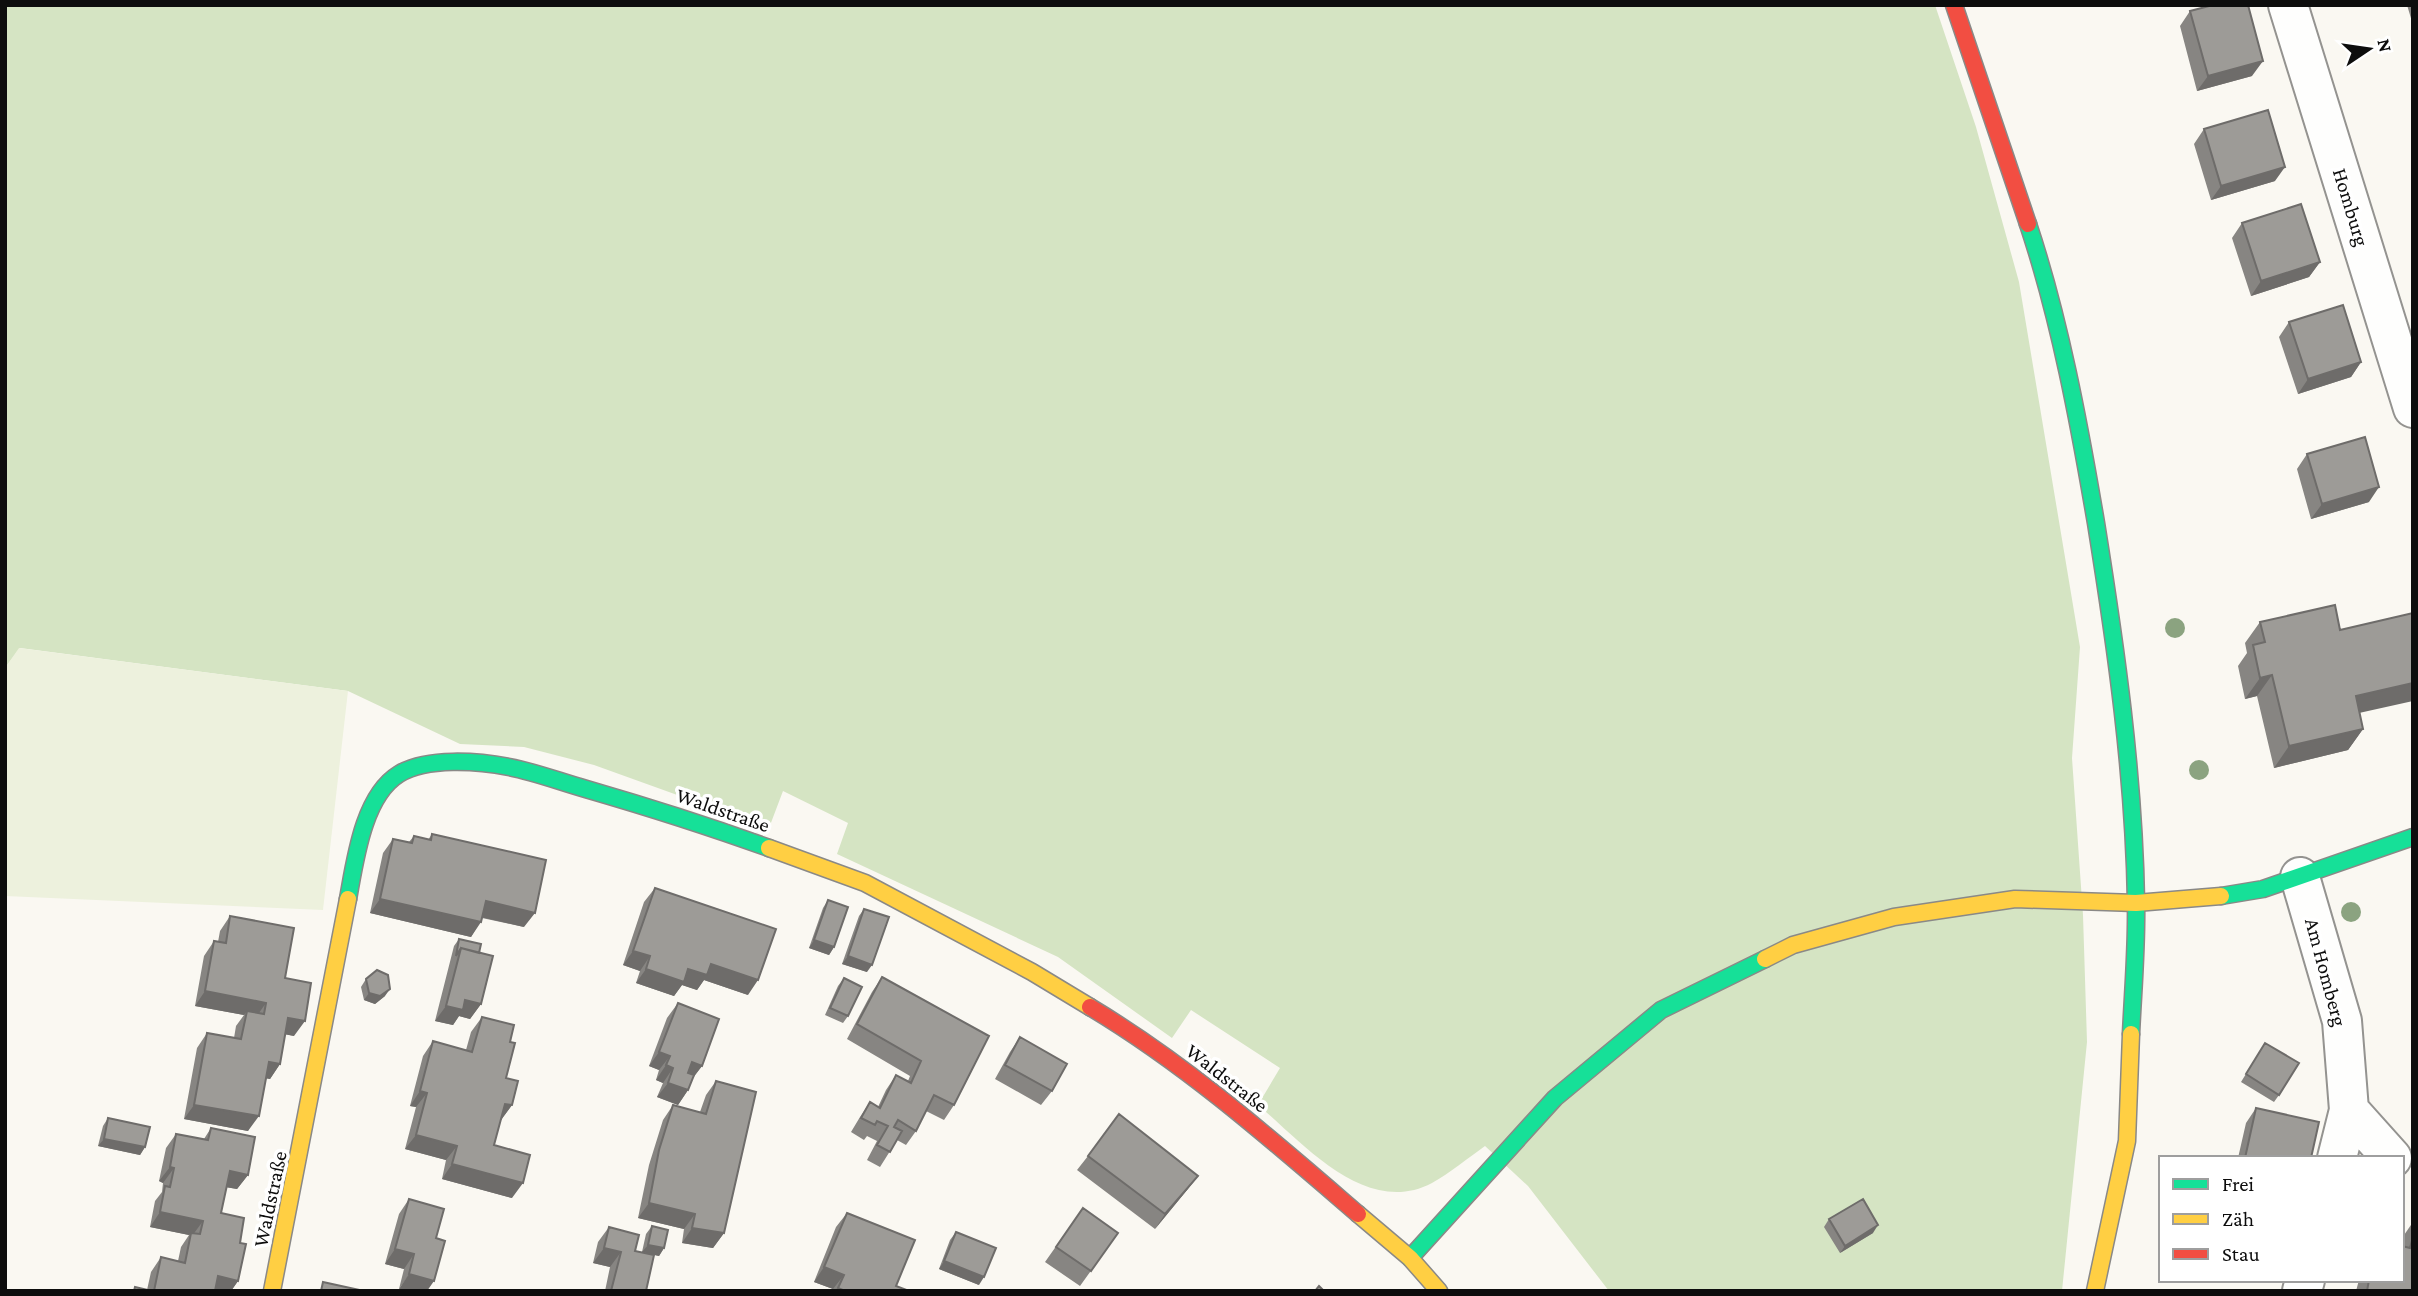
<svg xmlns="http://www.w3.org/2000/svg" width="2418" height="1296" viewBox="0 0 2418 1296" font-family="'Crimson Pro',serif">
<rect width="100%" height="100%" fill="#faf8f2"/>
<path fill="#d5e4c3" d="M 5,5 L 1935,5 L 1976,127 L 2019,282 L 2080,647 L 2072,758 L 2083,915 L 2087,1042 L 2062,1291 L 1609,1291 L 1528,1186 L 1485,1146 C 1468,1158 1450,1173 1432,1183 C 1366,1218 1303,1143 1258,1105 L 1280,1068 L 1191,1010 L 1172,1038 L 1058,957 L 837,854 L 848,823 L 783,791 L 769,828 L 594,765 L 524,747 L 460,744 L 348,691 L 20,648 L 5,668 Z"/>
<path fill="#edf1dd" d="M 19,648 L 348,691 L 323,910 L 5,896 L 5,668 Z"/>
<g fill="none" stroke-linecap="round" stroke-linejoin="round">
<defs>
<path id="street" d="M 2288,5 L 2413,408
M 2300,877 L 2342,1021 L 2349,1110 L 2392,1158
M 2337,1158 L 2349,1110
M 2302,1291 L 2305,1280"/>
<path id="fast" d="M 2028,224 C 2060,320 2079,423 2096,523 C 2116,648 2134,774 2136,902 C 2137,946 2133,990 2131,1034
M 2221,896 L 2263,889 L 2413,837
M 348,899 C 355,861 363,796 399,774 C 427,757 478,761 509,767 C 535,772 561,782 586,789 C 648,807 708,826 769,848
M 1410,1258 L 1555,1098 L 1661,1010 L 1765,959"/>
<path id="slow" d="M 769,848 L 865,883 L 1032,972 L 1090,1007
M 1765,959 L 1793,945 L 1894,917 L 2015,899 L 2136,903 L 2221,896
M 1358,1214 L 1410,1258 L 1439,1291
M 272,1291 L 348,899
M 2095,1291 L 2127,1141 L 2131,1034"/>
<path id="jam" d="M 1954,5 L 2028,224
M 1090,1007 C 1187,1065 1272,1140 1358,1214"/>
</defs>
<use href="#street" stroke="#949390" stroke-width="42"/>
<use href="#fast" stroke="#8a8987" stroke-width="19"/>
<use href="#slow" stroke="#8a8987" stroke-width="19"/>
<use href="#jam" stroke="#8a8987" stroke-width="19"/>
<use href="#street" stroke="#fefefd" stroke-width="38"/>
<use href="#fast" stroke="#16e098" stroke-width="16"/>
<use href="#slow" stroke="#ffcf43" stroke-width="16"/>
<use href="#jam" stroke="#f24e42" stroke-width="16"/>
</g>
<g fill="#8ba380">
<circle cx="2175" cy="628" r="10"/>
<circle cx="2199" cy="770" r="10"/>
<circle cx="2351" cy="912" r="10"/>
</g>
<path fill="#878582" d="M 2407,5 L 2413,5 L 2413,25 Z
M 2190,11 L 2252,76 L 2197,91 L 2180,26 Z
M 2204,129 L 2275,181 L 2211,200 L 2194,144 Z
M 2242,223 L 2320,262 L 2309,277 L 2251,296 L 2232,238 Z
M 2289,322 L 2361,362 L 2351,377 L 2298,394 L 2279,337 Z
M 2307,454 L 2369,502 L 2311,519 L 2297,469 Z
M 2260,622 L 2359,713 L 2363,729 L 2348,750 L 2274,768 L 2257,696 L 2245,699 L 2238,666 L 2247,653 L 2245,643 Z
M 432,834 L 524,927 L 482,918 L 471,937 L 370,913 L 383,853 L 393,839 L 409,842 L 414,836 L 428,840 Z
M 655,888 L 748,995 L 704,980 L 697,990 L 682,985 L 674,996 L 636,983 L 640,971 L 623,965 L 644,902 Z
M 828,900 L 834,947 L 829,955 L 809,948 L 823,908 Z
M 864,909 L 867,972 L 842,964 L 859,916 Z
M 230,916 L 285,978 L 294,1036 L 285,1034 L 280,1064 L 270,1079 L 266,1078 L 248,1131 L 184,1119 L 197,1048 L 207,1033 L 234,1038 L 236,1026 L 244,1015 L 195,1006 L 204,956 L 214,941 L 218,942 L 220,931 Z
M 459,939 L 479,953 L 481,1004 L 470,1019 L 459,1016 L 453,1025 L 435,1021 L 454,946 Z
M 882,977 L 954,1105 L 944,1120 L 926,1111 L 916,1131 L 906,1145 L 897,1140 L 880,1167 L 867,1160 L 877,1141 L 867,1136 L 864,1140 L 851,1132 L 860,1117 L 870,1102 L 878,1107 L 886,1090 L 896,1075 L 908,1081 L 910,1076 L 847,1039 L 872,992 Z
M 844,978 L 848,1016 L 843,1023 L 825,1015 L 838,986 Z
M 366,979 L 385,996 L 375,1004 L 364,1000 L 361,987 Z
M 678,1003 L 702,1066 L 693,1078 L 688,1090 L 678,1105 L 657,1097 L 663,1083 L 656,1080 L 659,1070 L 649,1066 L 667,1018 Z
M 482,1017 L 510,1042 L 506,1078 L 512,1105 L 501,1120 L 494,1145 L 512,1198 L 442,1179 L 446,1160 L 405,1149 L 416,1107 L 410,1106 L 423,1056 L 433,1041 L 466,1050 L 471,1032 Z
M 1020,1037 L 1052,1091 L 1041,1105 L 995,1079 L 1010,1052 Z
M 2265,1043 L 2279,1095 L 2274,1102 L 2241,1082 Z
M 716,1081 L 724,1233 L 713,1248 L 682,1243 L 684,1229 L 638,1218 L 649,1165 L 663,1120 L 673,1105 L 700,1112 L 706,1095 Z
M 2256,1108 L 2311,1158 L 2238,1158 L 2246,1123 Z
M 108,1118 L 145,1147 L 140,1155 L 98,1146 L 103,1126 Z
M 211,1128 L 248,1175 L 237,1189 L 226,1187 L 221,1213 L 240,1243 L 238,1281 L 231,1291 L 133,1291 L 135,1287 L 147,1290 L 151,1272 L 161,1257 L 178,1261 L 181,1247 L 189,1235 L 150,1227 L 155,1201 L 162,1192 L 163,1183 L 159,1181 L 166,1148 L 176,1134 L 204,1139 Z
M 1088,1156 L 1198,1176 L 1187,1190 L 1155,1229 L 1077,1170 Z
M 409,1199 L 436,1238 L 399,1289 L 404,1269 L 385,1264 L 399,1214 Z
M 1083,1208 L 1118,1233 L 1080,1286 L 1045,1262 Z
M 847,1213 L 896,1286 L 909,1291 L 833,1291 L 833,1289 L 814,1282 L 836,1227 Z
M 1829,1219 L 1873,1233 L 1840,1253 L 1824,1227 Z
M 2413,1222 L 2413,1291 L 2356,1291 L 2359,1280 L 2402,1280 L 2402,1238 Z
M 652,1226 L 664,1248 L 659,1256 L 642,1252 L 646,1234 Z
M 609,1227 L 635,1251 L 646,1291 L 605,1291 L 610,1267 L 593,1263 L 598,1242 Z
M 956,1232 L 979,1285 L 939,1269 L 950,1240 Z"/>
<path fill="#6e6c6a" d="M 2263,61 L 2252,76 L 2197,91 L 2208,76 Z
M 2285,167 L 2275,181 L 2211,200 L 2221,186 Z
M 2320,262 L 2309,277 L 2251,296 L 2261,281 Z
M 2361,362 L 2351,377 L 2298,394 L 2308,379 Z
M 2379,487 L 2369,502 L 2311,519 L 2322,504 Z
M 2272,675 L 2257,696 L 2245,699 L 2260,678 Z
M 2413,683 L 2413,701 L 2341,717 L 2356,696 Z
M 2363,729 L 2348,750 L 2274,768 L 2289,746 Z
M 380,899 L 481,922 L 471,937 L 370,913 Z
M 486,901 L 535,913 L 524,927 L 476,916 Z
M 814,940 L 834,947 L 829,955 L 809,948 Z
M 633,951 L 650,956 L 640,971 L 623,965 Z
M 848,956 L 872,965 L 867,972 L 842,964 Z
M 711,964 L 758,980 L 748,995 L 704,980 L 697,990 L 682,985 L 674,996 L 636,983 L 646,969 L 688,969 Z
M 390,989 L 385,996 L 375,1004 L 364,1000 L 369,993 Z
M 205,991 L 266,1003 L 256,1017 L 247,1011 L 244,1015 L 195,1006 Z
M 465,1000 L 481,1004 L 470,1019 L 459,1016 L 453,1025 L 435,1021 L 446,1006 Z
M 288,1018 L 305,1021 L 294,1036 L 278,1033 Z
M 659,1052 L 670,1056 L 659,1070 L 649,1066 Z
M 269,1062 L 280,1064 L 270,1079 L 258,1077 Z
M 692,1062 L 702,1066 L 691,1080 L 682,1077 Z
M 666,1065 L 673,1068 L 663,1083 L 656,1080 Z
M 668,1083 L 688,1090 L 678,1105 L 657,1097 Z
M 420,1091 L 427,1093 L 416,1107 L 410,1106 Z
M 505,1104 L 512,1105 L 501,1120 L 495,1118 Z
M 194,1105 L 259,1116 L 248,1131 L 184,1119 Z
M 416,1135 L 457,1146 L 446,1160 L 405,1149 Z
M 104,1139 L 145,1147 L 140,1155 L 98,1146 Z
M 452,1164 L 523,1183 L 512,1198 L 442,1179 Z
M 170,1167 L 174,1168 L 163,1183 L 159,1181 Z
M 230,1171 L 248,1175 L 237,1189 L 219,1186 Z
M 1198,1176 L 1187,1190 L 1155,1229 L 1165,1214 Z
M 649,1203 L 695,1214 L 684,1229 L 638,1218 Z
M 160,1212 L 203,1221 L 192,1236 L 191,1233 L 189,1235 L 150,1227 Z
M 1878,1225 L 1873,1233 L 1840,1253 L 1845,1246 Z
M 692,1228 L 724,1233 L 713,1248 L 682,1243 Z
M 648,1245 L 664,1248 L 659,1256 L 642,1252 Z
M 604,1248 L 621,1252 L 610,1267 L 593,1263 Z
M 395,1249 L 414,1254 L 404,1269 L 385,1264 Z
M 944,1261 L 984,1277 L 979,1285 L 939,1269 Z
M 824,1267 L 844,1275 L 833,1289 L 814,1282 Z
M 409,1274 L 434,1281 L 427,1291 L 405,1291 L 399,1289 Z
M 218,1276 L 238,1281 L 231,1291 L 208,1291 Z"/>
<path fill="#9d9b97" stroke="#6e6c6a" stroke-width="2" d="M 2213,5 L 2248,5 L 2263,61 L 2208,76 L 2190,11 Z
M 2268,110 L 2285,167 L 2221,186 L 2204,129 Z
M 2301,204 L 2320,262 L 2261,281 L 2242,223 Z
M 2343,305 L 2361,362 L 2308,379 L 2289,322 Z
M 2365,437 L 2379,487 L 2322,504 L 2307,454 Z
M 2335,605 L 2340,630 L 2413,613 L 2413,683 L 2356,696 L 2363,729 L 2289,746 L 2272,675 L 2260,678 L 2253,645 L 2265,642 L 2260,622 Z
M 432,834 L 546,860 L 535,913 L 486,901 L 481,922 L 380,899 L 393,839 L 412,843 L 414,836 L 431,840 Z
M 655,888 L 776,929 L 758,980 L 711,964 L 707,975 L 688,969 L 684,982 L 646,969 L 650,956 L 633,951 Z
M 828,900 L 848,907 L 834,947 L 814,940 Z
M 864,909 L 889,917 L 872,965 L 848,956 Z
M 230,916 L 294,928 L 285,978 L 311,983 L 305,1021 L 288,1018 L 280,1064 L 269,1062 L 259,1116 L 194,1105 L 207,1033 L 241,1039 L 247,1011 L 264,1014 L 266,1003 L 205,991 L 214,941 L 226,943 Z
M 459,939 L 481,944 L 479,953 L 461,948 L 456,956 Z
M 461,948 L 493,956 L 481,1004 L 465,1000 L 463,1010 L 446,1006 Z
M 377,970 L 388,975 L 390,989 L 380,996 L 369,993 L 366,979 Z
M 882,977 L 989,1036 L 954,1105 L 934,1095 L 916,1131 L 898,1120 L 894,1127 L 902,1131 L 890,1152 L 877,1145 L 888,1126 L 877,1121 L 875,1125 L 861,1118 L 870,1102 L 880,1108 L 896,1075 L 911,1083 L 921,1061 L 857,1024 Z
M 844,978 L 862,987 L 848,1016 L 830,1008 Z
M 678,1003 L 719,1019 L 702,1066 L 692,1062 L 688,1073 L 694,1075 L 688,1090 L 668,1083 L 673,1068 L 666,1065 L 670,1056 L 659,1052 Z
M 482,1017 L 514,1025 L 510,1042 L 515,1043 L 506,1078 L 518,1081 L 512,1105 L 505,1104 L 494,1145 L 530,1155 L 523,1183 L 452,1164 L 457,1146 L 416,1135 L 427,1093 L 420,1091 L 433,1041 L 472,1052 Z
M 1020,1037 L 1067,1064 L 1052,1091 L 1005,1065 Z
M 2265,1043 L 2299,1063 L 2279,1095 L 2246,1074 Z
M 716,1081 L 756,1092 L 724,1233 L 692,1228 L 695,1214 L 649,1203 L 659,1150 L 673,1105 L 706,1114 Z
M 2256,1108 L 2319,1122 L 2311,1158 L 2245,1158 Z
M 1119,1114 L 1198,1176 L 1165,1214 L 1088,1156 Z
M 108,1118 L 150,1127 L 145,1147 L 104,1139 Z
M 211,1128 L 255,1137 L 248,1175 L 230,1171 L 221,1213 L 244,1218 L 240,1243 L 246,1244 L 238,1281 L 218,1276 L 215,1291 L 154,1291 L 161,1257 L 185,1263 L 191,1233 L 200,1234 L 203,1221 L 160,1212 L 165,1186 L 170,1187 L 174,1168 L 170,1167 L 176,1134 L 208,1140 Z
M 409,1199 L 444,1209 L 436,1238 L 445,1241 L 434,1281 L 409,1274 L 414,1254 L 395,1249 Z
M 1863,1199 L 1878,1225 L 1845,1246 L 1829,1219 Z
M 1083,1208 L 1118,1233 L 1091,1271 L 1056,1247 Z
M 847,1213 L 915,1240 L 896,1286 L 909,1291 L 845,1291 L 838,1288 L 844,1275 L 824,1267 Z
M 652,1226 L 668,1230 L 664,1248 L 648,1245 Z
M 609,1227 L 639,1235 L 635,1251 L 654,1255 L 646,1291 L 611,1291 L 621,1252 L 604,1248 Z
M 956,1232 L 996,1248 L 984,1277 L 944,1261 Z
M 2413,1237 L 2413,1291 L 2367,1291 L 2369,1280 L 2402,1280 L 2402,1246 L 2410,1248 Z
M 323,1282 L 364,1291 L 321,1291 Z
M 1319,1286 L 1324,1291 L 1315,1291 Z
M 135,1287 L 152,1291 L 134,1291 Z"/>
<g text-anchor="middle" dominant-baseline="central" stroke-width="7" stroke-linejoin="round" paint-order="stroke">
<g font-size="21" fill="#0d0d0d" stroke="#fff">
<text transform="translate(2351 207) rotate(73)">Homburg</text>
<text transform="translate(723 810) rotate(19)">Waldstraße</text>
<text transform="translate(2326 972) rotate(75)">Am Homberg</text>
<text transform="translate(1227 1078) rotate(38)">Waldstraße</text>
<text transform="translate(270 1199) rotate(-78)">Waldstraße</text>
</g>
</g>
<rect width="2418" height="1296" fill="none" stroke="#0d0d0d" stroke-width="14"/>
<rect x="2159" y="1156" width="245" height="126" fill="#ffffff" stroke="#9e9e9e" stroke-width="2"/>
<rect x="2173" y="1179" width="35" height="10" fill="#16e098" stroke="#9e9e9e" stroke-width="2"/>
<text x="2222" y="1191" font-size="21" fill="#0d0d0d">Frei</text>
<rect x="2173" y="1214" width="35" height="10" fill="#ffcf43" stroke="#9e9e9e" stroke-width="2"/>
<text x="2222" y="1226" font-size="21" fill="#0d0d0d">Zäh</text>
<rect x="2173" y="1249" width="35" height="10" fill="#f24e42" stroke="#9e9e9e" stroke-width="2"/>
<text x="2222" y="1261" font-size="21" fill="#0d0d0d">Stau</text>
<g transform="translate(2369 49) rotate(77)" stroke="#ffffff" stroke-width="5" paint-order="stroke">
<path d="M0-5L12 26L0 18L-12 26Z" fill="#0d0d0d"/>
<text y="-10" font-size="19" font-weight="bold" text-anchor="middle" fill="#0d0d0d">N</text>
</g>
</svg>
